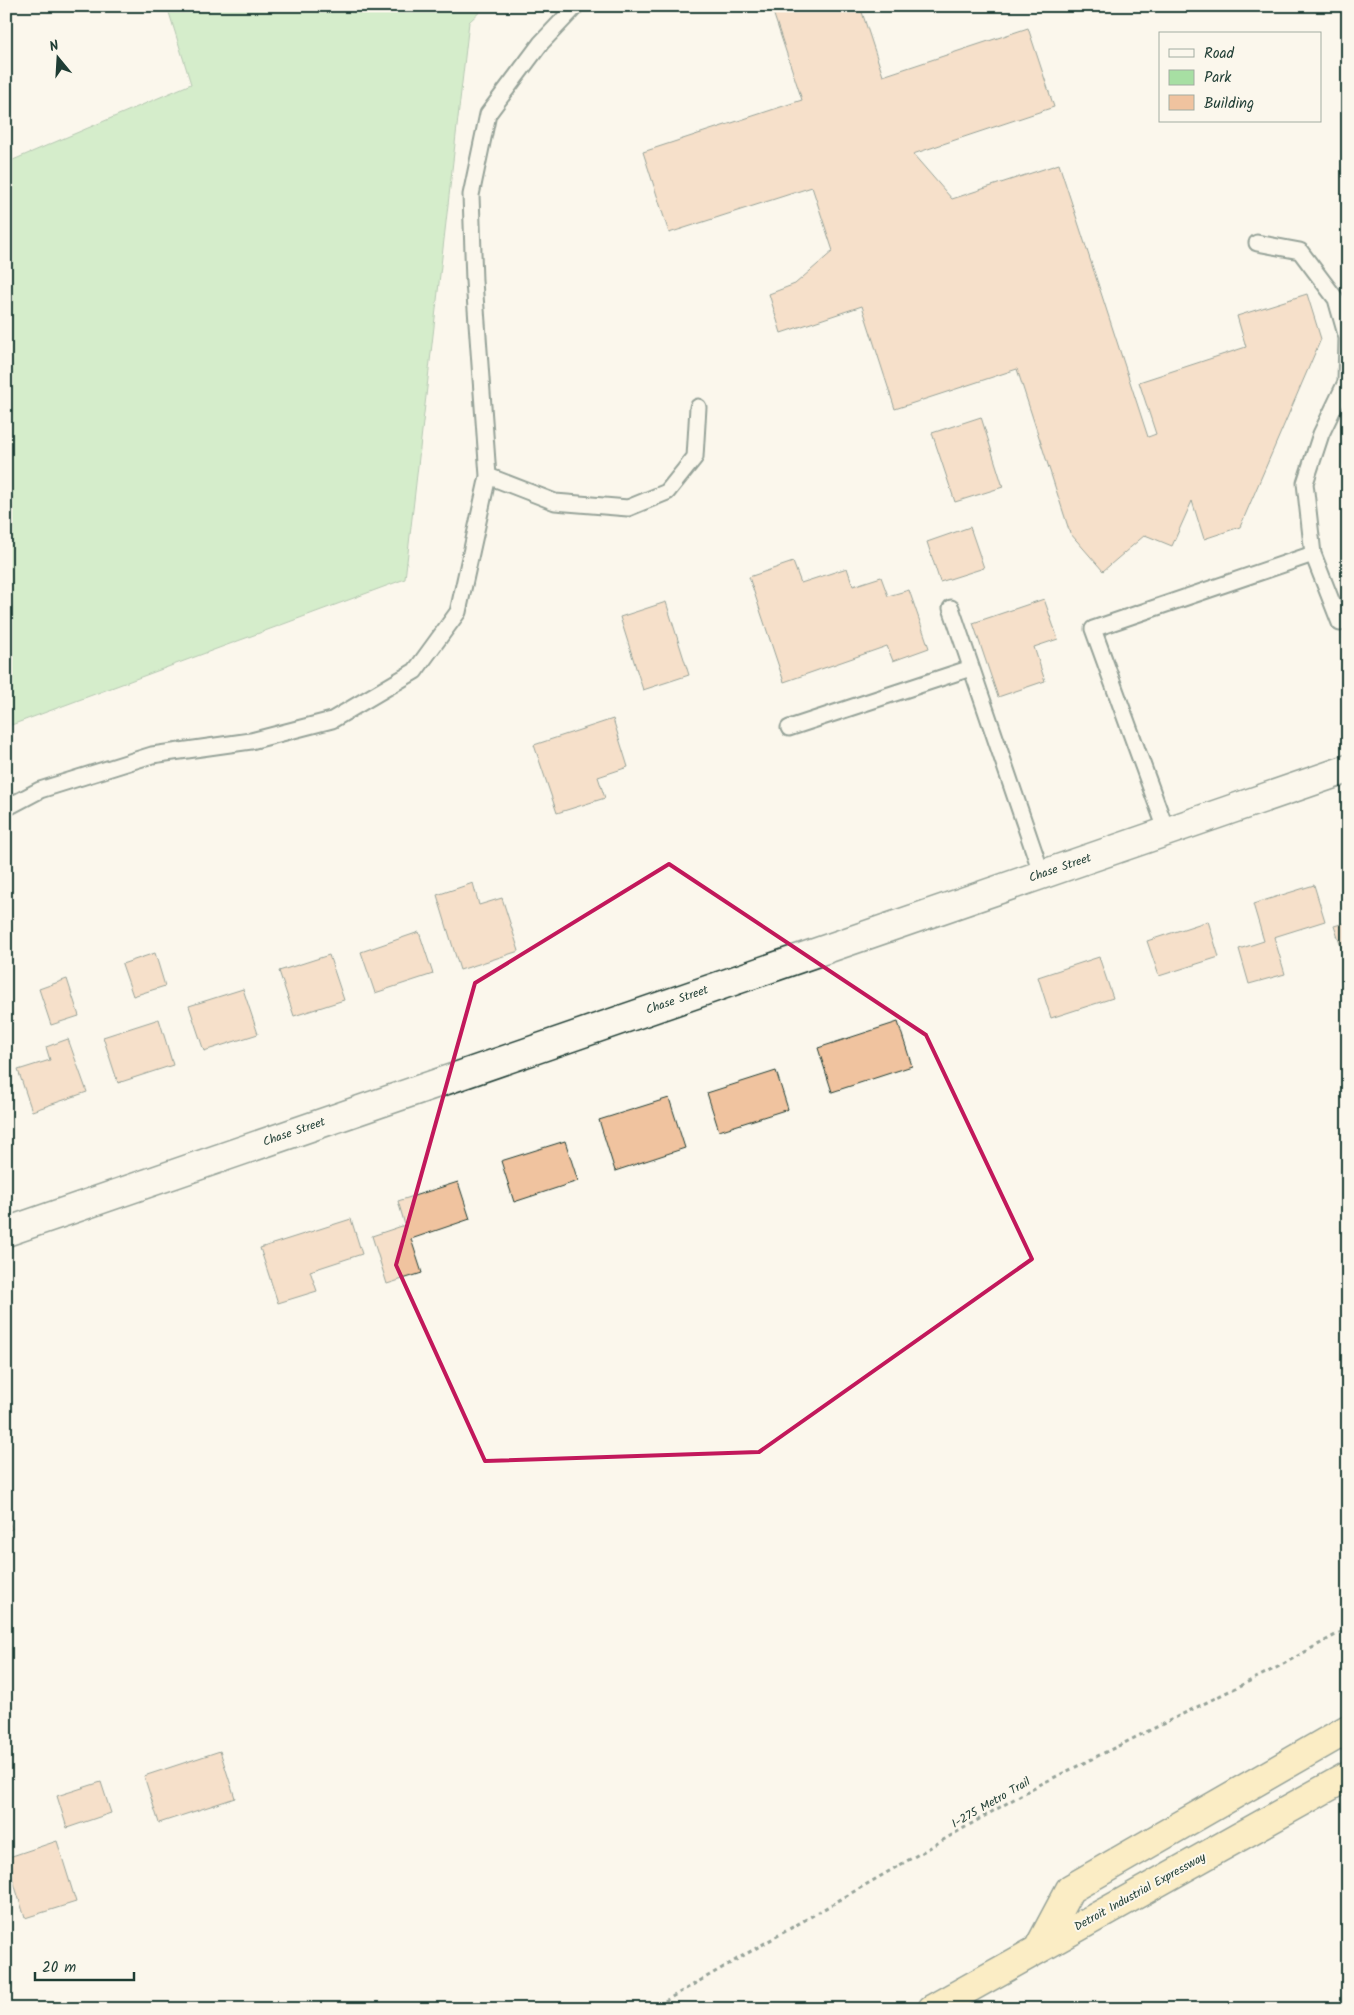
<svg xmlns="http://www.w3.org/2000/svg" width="1354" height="2015" viewBox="0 0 1354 2015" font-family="Kalam,sans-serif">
<rect width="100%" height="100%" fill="#fbf7ec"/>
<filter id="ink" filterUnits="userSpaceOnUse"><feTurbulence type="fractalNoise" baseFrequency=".02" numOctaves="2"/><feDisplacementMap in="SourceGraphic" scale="10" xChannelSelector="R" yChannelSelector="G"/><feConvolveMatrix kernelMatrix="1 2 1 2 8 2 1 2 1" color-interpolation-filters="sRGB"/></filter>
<g filter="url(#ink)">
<path fill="#a7dfa3" stroke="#638e6c" d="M 167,6 L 486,6 L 469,22 L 405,579 L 6,727 L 6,163 L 191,84 Z"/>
<path fill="#f0c39f" stroke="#1f3d34" d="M 771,6 L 860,6 L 883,76 L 1028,28 L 1054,107 L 913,154 L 952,199 L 1059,164 L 1148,437 L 1156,434 L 1139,382 L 1246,347 L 1237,316 L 1307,294 L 1321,339 L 1240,527 L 1204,539 L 1192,501 L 1172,546 L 1145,535 L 1103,571 L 1070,533 L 1017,369 L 895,409 L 862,306 L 781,333 L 769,294 L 795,284 L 833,251 L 812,187 L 669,233 L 643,152 L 802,100 Z
M 981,417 L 1003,487 L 955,502 L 932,433 Z
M 970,527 L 984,568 L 940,582 L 927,542 Z
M 793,562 L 801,583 L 847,568 L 853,586 L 881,577 L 888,596 L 909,590 L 929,648 L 893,661 L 887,646 L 784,682 L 749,577 Z
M 1044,599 L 1058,639 L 1034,647 L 1045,681 L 998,697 L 973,623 Z
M 666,602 L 689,675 L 643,690 L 620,617 Z
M 613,719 L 628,767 L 598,777 L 605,798 L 557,813 L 534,745 Z
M 473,883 L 479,905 L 502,898 L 519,951 L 460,970 L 437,895 Z
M 1314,885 L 1325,921 L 1274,937 L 1285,974 L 1249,984 L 1239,949 L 1264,941 L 1253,904 Z
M 1208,921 L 1219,957 L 1159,976 L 1147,941 Z
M 1348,922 L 1348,968 L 1334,926 Z
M 419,932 L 433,974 L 375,993 L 361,952 Z
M 155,953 L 165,986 L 133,996 L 122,964 Z
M 329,955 L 344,1000 L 294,1016 L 279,971 Z
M 1099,957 L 1113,998 L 1051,1018 L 1038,977 Z
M 67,979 L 79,1016 L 51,1025 L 39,989 Z
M 243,989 L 258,1034 L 204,1051 L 189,1006 Z
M 159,1019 L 173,1065 L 118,1083 L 103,1037 Z
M 898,1022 L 912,1066 L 832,1092 L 818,1048 Z
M 68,1039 L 87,1092 L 32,1111 L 18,1070 L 50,1060 L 46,1047 Z
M 776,1071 L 788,1109 L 719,1131 L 707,1093 Z
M 669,1098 L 685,1148 L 615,1171 L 599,1120 Z
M 565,1141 L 578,1181 L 514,1202 L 501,1161 Z
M 458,1182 L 470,1219 L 411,1239 L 422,1273 L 387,1284 L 372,1236 L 405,1225 L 398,1201 Z
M 351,1219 L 362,1254 L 310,1271 L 317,1291 L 278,1303 L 260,1248 Z
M 6,1514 L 12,1529 L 6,1531 Z
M 220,1751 L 235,1798 L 159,1823 L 144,1776 Z
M 101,1782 L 111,1813 L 67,1828 L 57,1796 Z
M 57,1841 L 76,1902 L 25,1918 L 6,1858 Z"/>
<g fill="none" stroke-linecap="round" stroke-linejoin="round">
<defs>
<path id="service" d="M 1257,243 L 1300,251 L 1336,299 L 1347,338 L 1346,382 L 1321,434 L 1305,483 L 1313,554 L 1340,623
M 488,476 L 555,502 L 628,508 L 667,492 L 695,457 L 698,407
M 951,608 L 1042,875
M 789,728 L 971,668
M 6,808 L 40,790 L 152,755 L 251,741 L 332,720 L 415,671 L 458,612 L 488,476 L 474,281 L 471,195 L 488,114 L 541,43 L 576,6
M 1167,832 L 1093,629 L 1313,554"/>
<path id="minor" d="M 6,1232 L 1348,769"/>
<path id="motorway" d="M 1038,1949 L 1070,1889 L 1348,1729
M 932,2009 L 1348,1776"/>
</defs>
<use href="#service" stroke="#1f3d34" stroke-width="19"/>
<use href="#minor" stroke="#1f3d34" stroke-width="31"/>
<use href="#motorway" stroke="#1f3d34" stroke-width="31"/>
<path stroke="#1f3d34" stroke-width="3" stroke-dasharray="4 4" stroke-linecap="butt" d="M 651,2009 L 1033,1788 L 1278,1667 L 1348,1628"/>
<use href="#service" stroke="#fbf7ec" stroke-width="15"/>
<use href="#minor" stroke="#fbf7ec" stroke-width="28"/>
<use href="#motorway" stroke="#fadf96" stroke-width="28"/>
</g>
</g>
<path d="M0 0H1354V2015H0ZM 669,864 L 926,1035 L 1032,1259 L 759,1452 L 485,1461 L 396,1265 L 475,983 Z" fill="#fbf7ec" fill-opacity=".55" fill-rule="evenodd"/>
<path fill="none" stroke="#c2185b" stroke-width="4" stroke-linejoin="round" d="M 669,864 L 926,1035 L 1032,1259 L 759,1452 L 485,1461 L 396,1265 L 475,983 Z"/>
<g text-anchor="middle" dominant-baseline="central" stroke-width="4" stroke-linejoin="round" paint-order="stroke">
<g font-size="12" fill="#1f3d34" stroke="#fbf7ec">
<text transform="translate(1060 868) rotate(-19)">Chase Street</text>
<text transform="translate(677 1000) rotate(-19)">Chase Street</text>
<text transform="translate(294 1132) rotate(-19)">Chase Street</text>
<text transform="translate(991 1803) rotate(-30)">I-275 Metro Trail</text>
<text transform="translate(1140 1892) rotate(-29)">Detroit Industrial Expressway</text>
</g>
</g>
<rect width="1354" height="2015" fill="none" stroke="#fbf7ec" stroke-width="25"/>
<rect x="12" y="12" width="1329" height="1990" fill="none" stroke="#1f3d34" stroke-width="2" filter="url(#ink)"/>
<rect x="1159" y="32" width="162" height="90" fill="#fbf7ec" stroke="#a3ada2"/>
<rect x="1169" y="49" width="25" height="8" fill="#fbf7ec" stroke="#a3ada2"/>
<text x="1204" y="58" font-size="15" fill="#1f3d34">Road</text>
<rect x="1169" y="70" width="25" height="15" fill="#a7dfa3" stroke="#a3ada2"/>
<text x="1204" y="82" font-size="15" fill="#1f3d34">Park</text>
<rect x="1169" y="95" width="25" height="15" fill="#f0c39f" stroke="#a3ada2"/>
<text x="1204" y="108" font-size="15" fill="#1f3d34">Building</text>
<g transform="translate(58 58) rotate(342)" stroke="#fbf7ec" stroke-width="4" paint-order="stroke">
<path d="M0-4L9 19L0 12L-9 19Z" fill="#1f3d34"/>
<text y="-8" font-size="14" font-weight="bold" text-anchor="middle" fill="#1f3d34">N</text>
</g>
<path d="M35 1972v8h99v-8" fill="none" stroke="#1f3d34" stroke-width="2.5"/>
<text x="42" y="1972" font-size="15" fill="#1f3d34" stroke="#fbf7ec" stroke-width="4" paint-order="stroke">20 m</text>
</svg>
